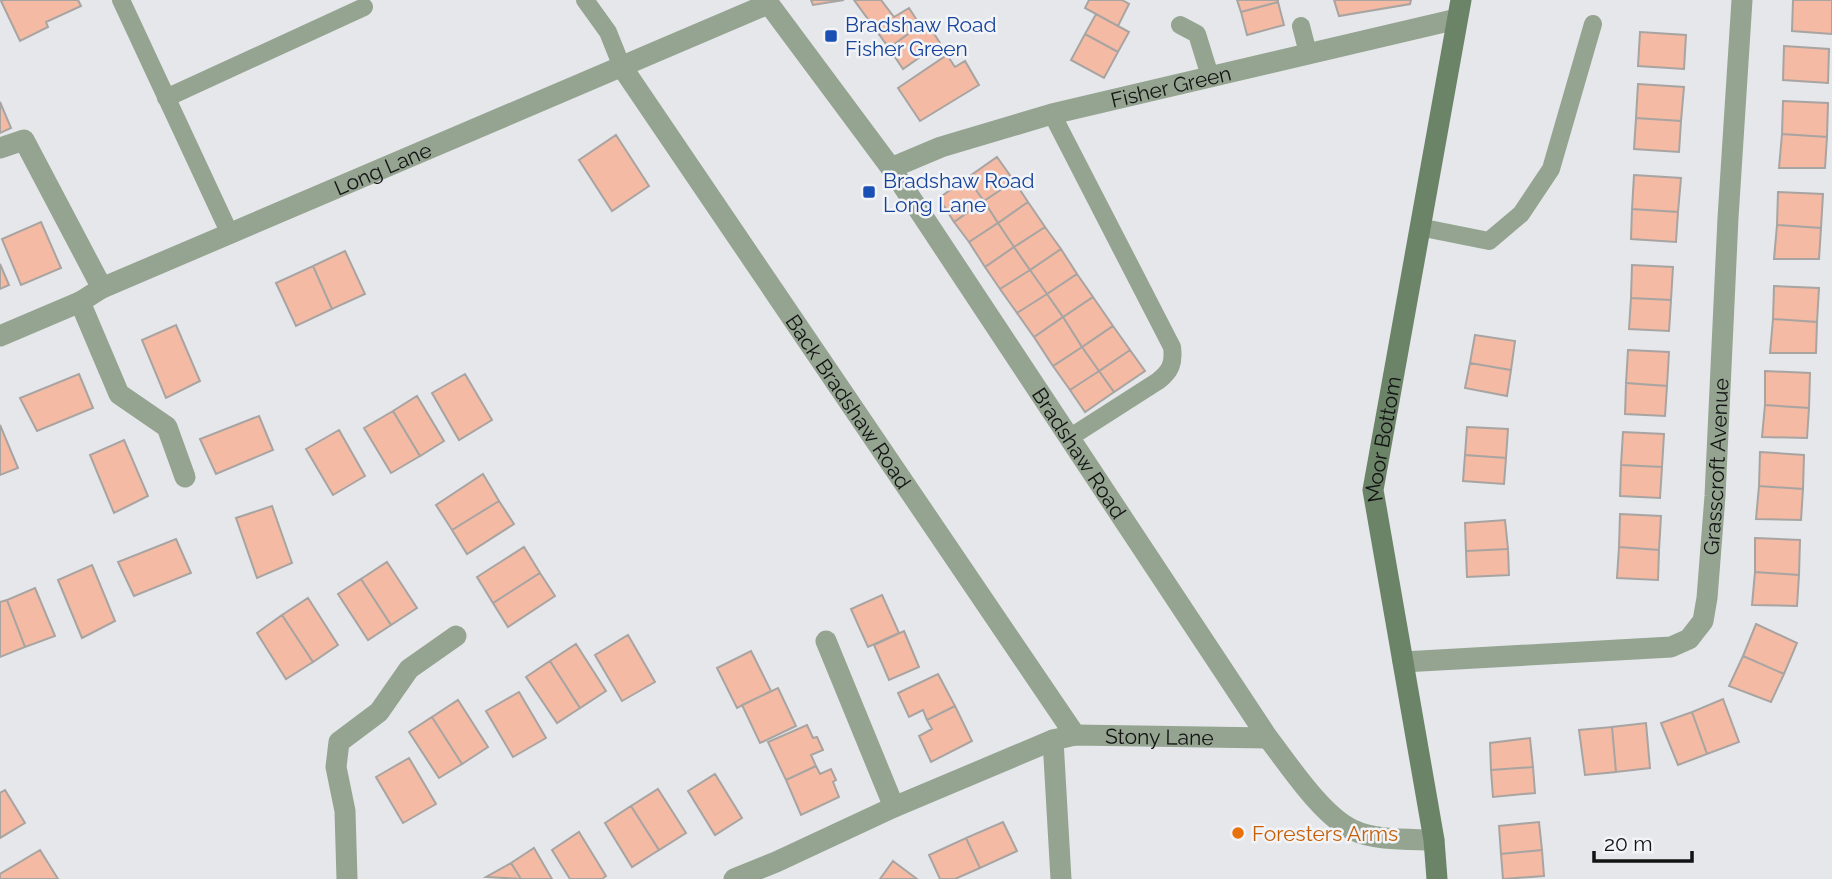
<svg xmlns="http://www.w3.org/2000/svg" width="1832" height="879" viewBox="0 0 1832 879" font-family="Raleway,sans-serif">
<rect width="100%" height="100%" fill="#e6e7eb"/>
<path fill="#f4baa4" stroke="#a8a4a2" stroke-width="2" d="M 4,0 L 78,0 L 81,6 L 46,22 L 48,27 L 20,41 L 1,1 Z
M 811,0 L 844,0 L 813,5 Z
M 854,0 L 881,0 L 894,17 L 909,8 L 920,25 L 889,48 Z
M 1089,0 L 1122,0 L 1129,4 L 1118,26 L 1085,8 Z
M 1237,0 L 1278,0 L 1278,2 L 1241,12 Z
M 1334,0 L 1411,0 L 1410,4 L 1339,16 Z
M 1793,0 L 1832,0 L 1832,34 L 1792,31 Z
M 1278,2 L 1284,25 L 1247,35 L 1241,12 Z
M 1096,14 L 1129,32 L 1118,52 L 1085,34 Z
M 926,21 L 940,43 L 903,69 L 889,48 Z
M 1640,32 L 1686,35 L 1684,69 L 1638,66 Z
M 1085,34 L 1118,52 L 1104,78 L 1071,60 Z
M 1784,46 L 1829,49 L 1828,83 L 1783,80 Z
M 947,55 L 955,67 L 965,61 L 979,85 L 920,121 L 898,88 Z
M 1638,84 L 1684,87 L 1681,121 L 1636,118 Z
M 1783,101 L 1828,103 L 1827,137 L 1782,134 Z
M 0,102 L 11,128 L 0,133 Z
M 1636,118 L 1681,121 L 1679,152 L 1634,149 Z
M 1782,134 L 1827,137 L 1825,168 L 1779,168 Z
M 616,135 L 649,186 L 612,211 L 579,160 Z
M 997,157 L 1014,181 L 984,201 L 967,178 Z
M 1634,175 L 1681,178 L 1678,212 L 1632,209 Z
M 967,178 L 984,201 L 954,222 L 939,198 Z
M 1014,181 L 1028,202 L 998,223 L 984,201 Z
M 1778,192 L 1823,194 L 1821,228 L 1777,225 Z
M 984,201 L 998,223 L 969,242 L 954,222 Z
M 1028,202 L 1045,227 L 1014,247 L 998,223 Z
M 1632,209 L 1678,212 L 1676,242 L 1631,239 Z
M 41,222 L 61,268 L 21,285 L 2,239 Z
M 998,223 L 1014,247 L 985,267 L 969,242 Z
M 1777,225 L 1821,228 L 1819,259 L 1774,259 Z
M 1045,227 L 1061,249 L 1030,270 L 1014,247 Z
M 1014,247 L 1030,270 L 1000,289 L 985,267 Z
M 1061,249 L 1077,274 L 1047,294 L 1030,270 Z
M 345,251 L 365,294 L 332,309 L 313,266 Z
M 0,264 L 9,285 L 0,289 Z
M 1632,265 L 1673,267 L 1671,300 L 1631,298 Z
M 313,266 L 332,309 L 296,326 L 276,283 Z
M 1030,270 L 1047,294 L 1017,313 L 1000,289 Z
M 1077,274 L 1093,297 L 1063,317 L 1047,294 Z
M 1774,286 L 1819,288 L 1817,322 L 1773,319 Z
M 1047,294 L 1063,317 L 1034,337 L 1017,313 Z
M 1093,297 L 1113,326 L 1082,347 L 1063,317 Z
M 1631,298 L 1671,300 L 1669,331 L 1629,329 Z
M 1063,317 L 1082,347 L 1053,366 L 1034,337 Z
M 1773,319 L 1817,322 L 1816,353 L 1770,353 Z
M 176,325 L 200,381 L 166,398 L 142,340 Z
M 1113,326 L 1130,350 L 1099,371 L 1082,347 Z
M 1475,335 L 1515,341 L 1511,370 L 1470,363 Z
M 1082,347 L 1099,371 L 1070,390 L 1053,366 Z
M 1130,350 L 1145,371 L 1114,392 L 1099,371 Z
M 1628,350 L 1669,352 L 1667,386 L 1626,383 Z
M 1470,363 L 1511,370 L 1507,396 L 1465,388 Z
M 1099,371 L 1114,392 L 1085,412 L 1070,390 Z
M 1765,371 L 1810,373 L 1809,408 L 1765,405 Z
M 79,374 L 93,408 L 37,431 L 20,398 Z
M 465,374 L 492,420 L 459,440 L 432,393 Z
M 1626,383 L 1667,386 L 1665,416 L 1625,414 Z
M 417,396 L 444,441 L 420,456 L 393,411 Z
M 1765,405 L 1809,408 L 1807,438 L 1762,437 Z
M 393,411 L 420,456 L 391,473 L 364,428 Z
M 259,416 L 273,450 L 216,474 L 200,439 Z
M 0,425 L 18,468 L 0,475 Z
M 1467,427 L 1508,429 L 1506,458 L 1465,455 Z
M 339,430 L 365,476 L 333,495 L 306,449 Z
M 1623,432 L 1664,434 L 1662,467 L 1621,465 Z
M 124,440 L 148,496 L 114,513 L 90,455 Z
M 1760,452 L 1804,455 L 1803,489 L 1759,486 Z
M 1465,455 L 1506,458 L 1504,484 L 1463,481 Z
M 1621,465 L 1662,467 L 1660,498 L 1620,496 Z
M 483,474 L 499,501 L 452,530 L 436,505 Z
M 1759,486 L 1803,489 L 1801,520 L 1756,519 Z
M 499,501 L 514,524 L 467,554 L 452,530 Z
M 272,506 L 292,563 L 257,578 L 236,518 Z
M 1620,514 L 1661,516 L 1659,550 L 1619,547 Z
M 1505,520 L 1508,549 L 1466,551 L 1465,523 Z
M 1755,538 L 1800,540 L 1799,575 L 1755,572 Z
M 176,539 L 191,573 L 134,596 L 118,562 Z
M 524,547 L 540,573 L 493,603 L 477,577 Z
M 1619,547 L 1659,550 L 1658,580 L 1617,578 Z
M 1508,549 L 1509,575 L 1467,577 L 1466,551 Z
M 387,562 L 417,608 L 391,625 L 361,579 Z
M 92,565 L 115,621 L 82,638 L 58,580 Z
M 1755,572 L 1799,575 L 1797,606 L 1752,605 Z
M 540,573 L 555,596 L 508,627 L 493,603 Z
M 361,579 L 391,625 L 368,640 L 338,594 Z
M 35,588 L 55,636 L 25,647 L 7,600 Z
M 882,595 L 899,633 L 868,647 L 851,609 Z
M 308,598 L 338,645 L 313,662 L 282,615 Z
M 7,600 L 25,647 L 0,657 L 0,602 Z
M 282,615 L 313,662 L 286,679 L 257,633 Z
M 1756,624 L 1797,643 L 1784,674 L 1743,656 Z
M 904,631 L 919,667 L 889,680 L 874,645 Z
M 628,635 L 655,682 L 622,701 L 595,655 Z
M 576,644 L 606,691 L 580,708 L 550,661 Z
M 751,651 L 771,691 L 737,708 L 717,668 Z
M 1743,656 L 1784,674 L 1771,702 L 1729,686 Z
M 550,661 L 580,708 L 557,723 L 526,677 Z
M 938,674 L 955,706 L 927,720 L 923,710 L 909,717 L 898,693 Z
M 778,688 L 796,726 L 760,743 L 742,705 Z
M 519,692 L 546,738 L 513,757 L 486,711 Z
M 1723,699 L 1739,742 L 1707,754 L 1692,712 Z
M 458,700 L 488,747 L 462,764 L 432,717 Z
M 955,706 L 972,741 L 931,762 L 919,736 L 932,729 L 927,720 Z
M 1692,712 L 1707,754 L 1678,765 L 1661,723 Z
M 432,717 L 462,764 L 439,778 L 409,732 Z
M 1646,723 L 1650,768 L 1616,772 L 1612,727 Z
M 807,725 L 813,738 L 817,737 L 823,750 L 811,755 L 816,766 L 786,780 L 768,742 Z
M 1612,727 L 1616,772 L 1585,775 L 1579,730 Z
M 1530,738 L 1533,767 L 1491,770 L 1490,743 Z
M 409,758 L 436,804 L 403,823 L 376,777 Z
M 816,766 L 820,774 L 831,769 L 836,780 L 833,782 L 839,797 L 801,815 L 786,780 Z
M 1533,767 L 1535,793 L 1493,797 L 1491,770 Z
M 715,774 L 742,818 L 715,835 L 688,791 Z
M 658,789 L 686,833 L 659,850 L 631,806 Z
M 5,790 L 25,823 L 0,838 L 0,793 Z
M 631,806 L 659,850 L 632,867 L 605,823 Z
M 1003,822 L 1017,851 L 980,868 L 966,838 Z
M 1539,822 L 1542,850 L 1501,854 L 1499,826 Z
M 579,832 L 606,876 L 602,879 L 570,879 L 552,850 Z
M 966,838 L 980,868 L 955,879 L 940,879 L 929,855 Z
M 534,848 L 552,879 L 521,879 L 511,863 Z
M 40,850 L 58,879 L 0,879 L 0,874 Z
M 1542,850 L 1544,876 L 1503,879 L 1501,854 Z
M 893,861 L 917,879 L 880,879 Z
M 511,863 L 521,879 L 486,877 Z"/>
<g fill="none" stroke-linecap="round" stroke-linejoin="round">
<path stroke="#94a491" stroke-width="18" d="M 121,0 L 230,234
M 585,0 L 608,32 L 622,67
M 1180,25 L 1197,34 L 1210,76
M 1301,26 L 1308,53
M 166,98 L 364,7
M 1052,114 L 1172,347 C 1174,363 1171,371 1158,381 L 1069,438
M 1419,227 L 1489,241 L 1521,214 L 1551,169 L 1593,24"/>
<g stroke="#94a491" stroke-width="21">
<path id="s1" d="M 766,0 L 891,168 L 1268,738 C 1289,765 1322,816 1353,830 C 1375,841 1410,839 1434,840"/>
<path id="s2" d="M 622,67 L 1075,735"/>
<path d="M 0,148 L 24,140 L 102,288"/>
<path id="s3" d="M 891,168 L 941,147 L 1052,114 L 1457,19"/>
<path d="M 80,302 L 119,394 L 167,427 L 185,477"/>
<path id="s4" d="M 0,336 L 80,302 L 102,288 L 768,4"/>
<path d="M 826,641 L 894,807"/>
<path id="s5" d="M 1403,662 L 1671,647 L 1689,639 L 1703,621 L 1707,598 L 1715,496 L 1728,218 L 1742,0"/>
<path d="M 1053,740 L 1061,879"/>
<path d="M 347,879 L 345,811 L 336,767 L 339,742 L 379,712 L 409,669 L 456,636"/>
<path id="s6" d="M 734,879 L 776,862 L 894,807 L 1053,740 L 1075,735 L 1268,738"/>
</g>
<path stroke="#6b8367" stroke-width="21" id="s7" d="M 1437,879 L 1434,840 L 1373,490 L 1461,0"/>
</g>
<g fill="#1a4fb4" stroke="#f3f4f8" stroke-width="2.5">
<rect x="824" y="29" width="14" height="14" rx="3.5"/>
<rect x="862" y="185" width="14" height="14" rx="3.5"/>
</g>
<circle fill="#e8710a" stroke="#f3f4f8" stroke-width="2.5" cx="1238" cy="833" r="7"/>
<g text-anchor="middle" dominant-baseline="central" stroke-width="5" stroke-linejoin="round" paint-order="stroke">
<g font-size="21" fill="#164399" stroke="#f3f4f8" text-anchor="start">
<text x="845" y="24">Bradshaw Road<tspan x="845" dy="24">Fisher Green</tspan></text>
<text x="883" y="180">Bradshaw Road<tspan x="883" dy="24">Long Lane</tspan></text>
</g>
<g font-size="21" fill="#131314" stroke="#f3f4f8">
<text stroke="none"><textPath href="#s3" startOffset="292">Fisher Green</textPath></text>
<text stroke="none"><textPath href="#s4" startOffset="418">Long Lane</textPath></text>
<text stroke="none"><textPath href="#s2" startOffset="404">Back Bradshaw Road</textPath></text>
<text stroke="none"><textPath href="#s7" startOffset="446">Moor Bottom</textPath></text>
<text stroke="none"><textPath href="#s1" startOffset="551">Bradshaw Road</textPath></text>
<text stroke="none"><textPath href="#s5" startOffset="466">Grasscroft Avenue</textPath></text>
<text stroke="none"><textPath href="#s6" startOffset="455">Stony Lane</textPath></text>
</g>
<g font-size="21" fill="#c56008" stroke="#f3f4f8" text-anchor="start">
<text x="1252" y="833">Foresters Arms</text>
</g>
</g>
<path d="M1594 851v10h98v-10" fill="none" stroke="#131314" stroke-width="3.5"/>
<text x="1604" y="851" font-size="21" fill="#131314" stroke="#f3f4f8" stroke-width="5" paint-order="stroke">20 m</text>
</svg>
